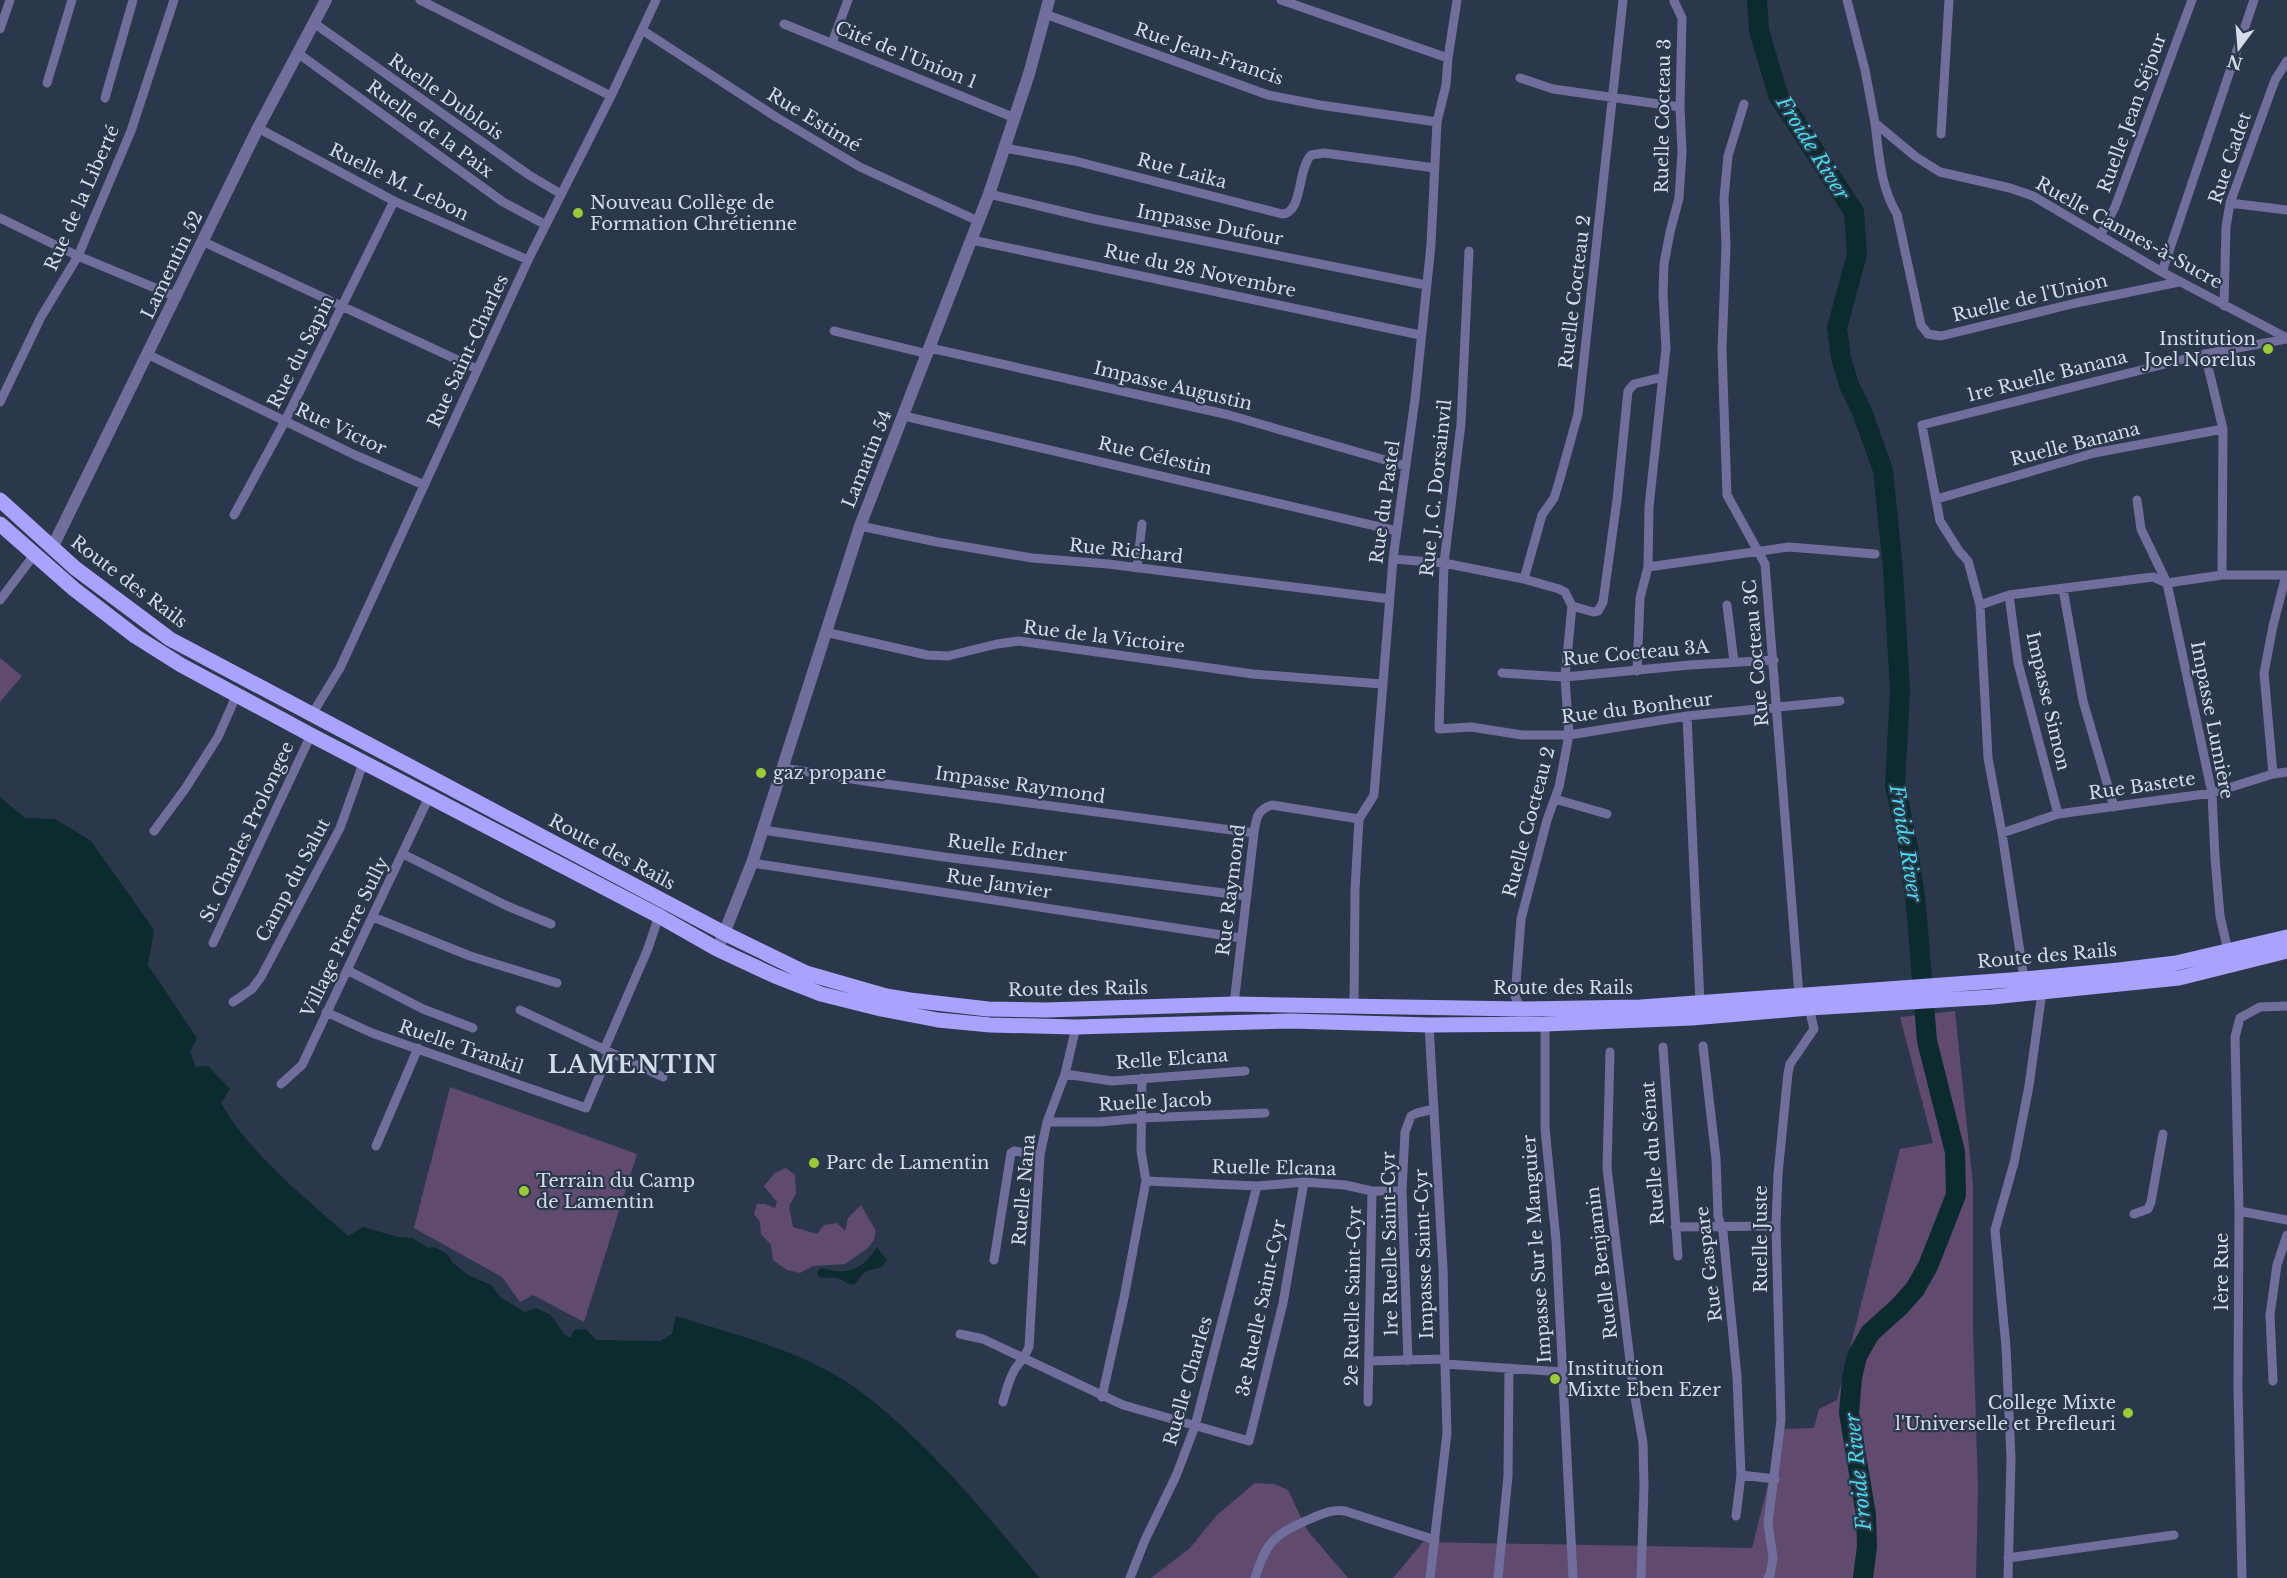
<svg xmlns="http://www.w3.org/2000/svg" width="2287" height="1578" viewBox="0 0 2287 1578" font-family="'Libre Baskerville',serif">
<rect width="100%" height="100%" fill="#2b384c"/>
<path fill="#604a6d" d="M 0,658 L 22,676 L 0,702 Z
M 1955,1011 L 1973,1185 L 1973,1328 L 1978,1487 L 1976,1578 L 1393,1578 L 1423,1542 L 1752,1548 L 1782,1429 L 1814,1428 L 1819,1409 L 1837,1400 L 1900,1149 L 1933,1143 L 1900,1017 Z
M 450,1087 L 637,1154 L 584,1322 L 533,1295 L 520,1302 L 502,1277 L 414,1228 Z
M 786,1168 L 795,1175 L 796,1194 L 789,1206 L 793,1227 L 817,1234 L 824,1225 L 837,1223 L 845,1231 L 848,1218 L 861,1205 L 876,1231 L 874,1240 L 868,1248 L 845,1264 L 813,1266 L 800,1273 L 787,1270 L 773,1260 L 771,1245 L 761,1234 L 760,1222 L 754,1214 L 757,1204 L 765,1204 L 775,1208 L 777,1202 L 764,1186 L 775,1173 Z
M 1255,1483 L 1274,1484 L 1288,1490 L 1307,1530 L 1348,1578 L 1151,1578 L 1190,1548 L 1216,1516 Z"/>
<path fill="#0c2b2e" d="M 0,797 L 25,818 L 55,819 L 91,841 L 154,930 L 148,965 L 197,1038 L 190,1052 L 196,1067 L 208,1066 L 230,1089 L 221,1103 C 249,1153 306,1198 348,1236 L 363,1227 L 398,1237 L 412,1238 L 428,1248 L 434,1247 L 447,1254 L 453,1263 L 468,1275 L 491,1285 L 500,1297 L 525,1312 L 536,1308 L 551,1315 L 564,1334 L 570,1338 L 574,1330 L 586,1329 L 596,1340 L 660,1341 L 672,1334 L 676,1316 C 727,1332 779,1345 826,1370 C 856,1385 881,1407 906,1430 C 956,1476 996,1527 1040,1578 L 0,1578 Z
M 877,1247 L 887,1260 C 882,1271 875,1267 865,1272 C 861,1274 859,1280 855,1284 C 847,1286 845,1280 837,1278 C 830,1276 825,1280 818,1276 L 817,1272 L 821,1268 C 848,1276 862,1270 877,1247 Z"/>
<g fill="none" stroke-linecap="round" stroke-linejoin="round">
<path stroke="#0c2b2e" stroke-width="20" d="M 1757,0 L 1759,30 L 1778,95 L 1854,212 L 1857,254 L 1837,328 L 1841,358 L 1849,385 L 1861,409 L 1883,470 L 1893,569 L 1900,691 L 1895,785 L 1908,846 L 1916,905 L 1927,1041 L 1955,1152 L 1956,1195 L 1928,1266 L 1915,1289 L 1899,1307 L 1870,1333 L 1857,1356 L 1852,1378 L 1849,1413 L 1866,1515 L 1867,1546 L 1863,1578"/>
<path stroke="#706f9b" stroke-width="9" d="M 420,0 L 611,96
M 1281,0 L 1448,58
M 1847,0 L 1865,70 L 1875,123 L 1916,157 L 1940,172 L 2010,188 L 2033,196 L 2162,272 L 2287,338
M 1045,14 L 1268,95 L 1320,105 L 1437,122
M 314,23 L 529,175 L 561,194
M 784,24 L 1015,118
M 0,29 L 10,0
M 642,30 L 776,117 L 860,167 L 978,221
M 832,43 L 848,0
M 299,54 L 503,202 L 546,225
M 1520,78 L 1553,89 L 1680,107
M 47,83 L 72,0
M 105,98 L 133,0
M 1744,104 L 1728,156 L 1724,198 L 1726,246 L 1722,350 L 1727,495 L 1765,564 L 1799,995
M 1875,123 C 1879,154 1880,186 1897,214 L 1921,325 L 1928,334 L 1941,336 L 2076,303 L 2179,282
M 258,128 L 394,201 L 528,260
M 1941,134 L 1949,0
M 1005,148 L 1075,161 L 1282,214 C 1303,213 1297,170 1311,155 L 1324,153 L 1435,168
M 989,194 L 1094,219 L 1426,285
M 2230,203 L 2287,210
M 0,218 L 78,256 L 177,297
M 2100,236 L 2115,207 L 2192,0
M 972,240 L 1420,335
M 204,242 L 477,369
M 1469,251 L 1461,424 L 1444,563 L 1439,729 L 1471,727 L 1522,735 L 1569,735 L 1687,716 L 1840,701
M 2162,272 L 2254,0
M 2224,306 L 2226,227 L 2230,203 L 2275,80 L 2287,61
M 834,331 L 928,354
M 930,348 L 1229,415 L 1406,466
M 147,354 L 355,455 L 424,485
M 2205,354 L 2223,429 L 2222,575
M 0,402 L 41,317 L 78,256 L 131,131 L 174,0
M 904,416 L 1397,531
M 1937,499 L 2094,453 L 2223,429
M 2137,500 L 2141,529 L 2167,583 L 2212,793 L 2215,858 L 2220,916 L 2228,951
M 234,515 L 285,421 L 394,201
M 860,526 L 937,542 L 1032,558 L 1108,564 L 1390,599
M 1393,559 L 1444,563 L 1524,579 L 1559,589 L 1565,592 L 1572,606 L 1593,612 L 1598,611 L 1603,602 L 1617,500 L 1628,391 L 1634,384 L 1663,377
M 1648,567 L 1789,547 L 1875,554
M 1137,568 L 1142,524
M 1524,579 L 1542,515 L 1554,498 L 1559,482 L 1578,414 L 1623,0
M 2063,589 L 2083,701 L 2114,807
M 2009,595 L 2018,663 L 2058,814
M 0,600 L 34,555
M 1727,605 L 1734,662
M 1980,605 L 2009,595 L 2153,577 L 2167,583 L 2222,575 L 2287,575
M 825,632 L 927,655 L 948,656 L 997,644 L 1019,641 L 1253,674 L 1382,684
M 1637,671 L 1640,598 L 1648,567 L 1649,507 L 1666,348 L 1663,294 L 1664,264 L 1670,232 L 1679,198 L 1682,152 L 1680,107 L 1682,18 L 1674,1
M 1502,673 L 1565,677 L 1690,665 L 1774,660
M 311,716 L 340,668 L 528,260 L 611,96 L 656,0
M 1687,716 L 1700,1003
M 783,768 L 871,782 L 1254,833
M 2273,774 L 2264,673 L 2273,626 L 2286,575
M 1555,799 L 1607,814
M 763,830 L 944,857 L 1247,896
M 154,831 L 185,789 L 218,737 L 237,694
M 2002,833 L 2058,814 L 2212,793 L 2273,774 L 2287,772
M 403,854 L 507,906 L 551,924
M 752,863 L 1241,938
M 373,917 L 470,956 L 557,983
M 213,943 L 311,735
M 347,970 L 423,1009 L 473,1028
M 2024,979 L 2002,833 L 1988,758 L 1980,605 L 1968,561 L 1959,551 L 1940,521 L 1922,425 L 2205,354 L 2287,339
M 233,1002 L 252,989 L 261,977 L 340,828 L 364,761
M 1234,1004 L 1254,833 C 1256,819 1257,809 1272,805 L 1359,819
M 1354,1006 L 1355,890 L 1359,819 L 1374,795 L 1393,559 L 1415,399 L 1431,245 L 1437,122 L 1446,85 L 1448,58 L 1457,0
M 1521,1009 L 1515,996 L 1521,919 L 1547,820 L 1559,787 L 1569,735 L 1565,677 L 1572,606
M 520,1010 L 663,1077
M 326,1012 L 372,1033 L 586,1108 L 609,1053
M 1545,1024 L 1545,1128 L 1556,1240 L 1573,1578
M 1429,1025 L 1443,1268 L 1445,1364 L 1563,1372
M 1703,1046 L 1716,1159 L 1718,1216 L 1723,1232 L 1737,1377 L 1741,1475 L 1736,1516
M 1663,1047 L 1678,1256
M 604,1050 L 647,951 L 659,916
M 1610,1052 L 1607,1168 L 1633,1386 L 1643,1443 L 1644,1487 L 1641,1578
M 1065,1074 L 1112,1081 L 1245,1071
M 281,1084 L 302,1065 L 429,797
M 1047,1122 L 1100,1122 L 1142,1118 L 1265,1113
M 376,1146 L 418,1048
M 1146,1181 L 1257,1186 L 1304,1182 L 1345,1185 L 1372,1191 L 1402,1191
M 2239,1211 L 2287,1220
M 2134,1214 L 2148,1209 L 2151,1202 L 2163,1134
M 1675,1227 L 1776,1226
M 994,1260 L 1011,1153 L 1014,1151 L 1040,1155
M 960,1334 L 983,1339 L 1123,1405 L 1249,1441 L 1283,1303 L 1304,1182
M 1369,1361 L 1445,1359
M 1408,1361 L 1402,1191 L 1405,1132 L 1411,1116 L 1417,1113 L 1434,1109
M 2273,1381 L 2270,1315 L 2277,1265 L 2287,1235
M 1102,1397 L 1124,1298 L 1146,1181 L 1141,1151 L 1142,1078
M 1003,1402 C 1006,1391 1009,1379 1015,1369 C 1021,1361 1025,1356 1029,1347 L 1040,1155 L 1047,1122 L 1065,1074 L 1076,1027
M 1368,1402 L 1372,1191
M 1741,1475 L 1775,1479
M 2008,1558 L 2174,1535
M 1130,1578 L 1145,1540 L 1176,1476 L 1195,1426 L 1257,1186
M 1255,1578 C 1267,1540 1274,1535 1310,1519 C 1322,1514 1332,1509 1345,1511 L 1435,1540
M 1430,1578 L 1447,1433 L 1445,1364
M 1498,1578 L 1508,1476 L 1509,1368
M 1768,1578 L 1770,1575 L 1773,1558 L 1768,1523 L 1781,1420 L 1776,1226 L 1778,1174 L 1788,1073 L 1790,1064 L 1814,1029 L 1809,1008
M 2008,1578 L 2011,1458 L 2006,1347 L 1995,1230 L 2014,1163 L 2029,1086 L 2042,992
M 2242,1578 L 2238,1388 L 2239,1211 L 2235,1037 L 2240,1018 L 2260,1007 L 2287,1006"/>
<path stroke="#706f9b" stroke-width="12" d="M 52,548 L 258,128 L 326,0
M 721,941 L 752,863 L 860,526 L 989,194 L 1029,74 L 1049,0"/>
<path stroke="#a9a3fe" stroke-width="15" d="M 0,500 L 75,568 L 170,639 L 724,933 L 806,973 L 886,996 L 910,1000 L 988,1009 L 1046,1010 L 1234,1004 L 1521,1009 L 1641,1007 L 2024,979 L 2119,970 L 2176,963 L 2287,937
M 0,524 L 74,589 L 135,636 L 181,665 L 311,735 L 659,916 L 717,949 L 775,976 L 821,994 L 881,1009 L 938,1020 L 990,1025 L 1076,1027 L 1291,1021 L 1429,1025 L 1545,1024 L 1692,1018 L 1809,1008 L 1992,997 L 2179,978 L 2287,951"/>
</g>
<g fill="#9acb35" stroke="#2b384c" stroke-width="2">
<circle cx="578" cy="213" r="6"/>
<circle cx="2268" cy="349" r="6"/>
<circle cx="761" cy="773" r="6"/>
<circle cx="814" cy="1163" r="6"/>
<circle cx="524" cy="1191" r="6"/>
<circle cx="1555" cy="1379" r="6"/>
<circle cx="2128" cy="1413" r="6"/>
</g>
<g text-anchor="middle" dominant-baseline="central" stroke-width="4.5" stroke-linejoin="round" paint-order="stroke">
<g font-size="18" fill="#d4dce9" stroke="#2b384c">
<text transform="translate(1209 54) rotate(19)">Rue Jean-Francis</text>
<text transform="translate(906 55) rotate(22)">Cité de l'Union 1</text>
<text transform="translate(446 97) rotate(35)">Ruelle Dublois</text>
<text transform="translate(2132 113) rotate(-70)">Ruelle Jean Séjour</text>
<text transform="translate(1663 116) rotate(-89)">Ruelle Cocteau 3</text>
<text transform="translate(814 120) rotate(31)">Rue Estimé</text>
<text transform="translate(430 129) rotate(36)">Ruelle de la Paix</text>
<text transform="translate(2230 158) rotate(-71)">Rue Cadet</text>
<text transform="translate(1182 171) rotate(15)">Rue Laika</text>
<text transform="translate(399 182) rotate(26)">Ruelle M. Lebon</text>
<text transform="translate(82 198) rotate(-66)">Rue de la Liberté</text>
<text transform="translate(1210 225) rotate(11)">Impasse Dufour</text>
<text transform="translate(2129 233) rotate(29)">Ruelle Cannes-à-Sucre</text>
<text transform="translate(172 265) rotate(-64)">Lamentin 52</text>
<text transform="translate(1200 271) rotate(12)">Rue du 28 Novembre</text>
<text transform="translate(1575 292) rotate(-83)">Ruelle Cocteau 2</text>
<text transform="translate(2030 298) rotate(-13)">Ruelle de l'Union</text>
<text transform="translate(468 351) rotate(-65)">Rue Saint-Charles</text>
<text transform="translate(301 352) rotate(-63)">Rue du Sapin</text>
<text transform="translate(2047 376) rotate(-14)">1re Ruelle Banana</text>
<text transform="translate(1173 386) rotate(13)">Impasse Augustin</text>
<text transform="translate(341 429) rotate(25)">Rue Victor</text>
<text transform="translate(2075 444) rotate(-14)">Ruelle Banana</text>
<text transform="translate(1155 456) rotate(13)">Rue Célestin</text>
<text transform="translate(867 459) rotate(-68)">Lamatin 54</text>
<text transform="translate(1436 488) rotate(-84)">Rue J. C. Dorsainvil</text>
<text transform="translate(1385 502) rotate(-82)">Rue du Pastel</text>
<text transform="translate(1126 551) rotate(6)">Rue Richard</text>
<text transform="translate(129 582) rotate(37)">Route des Rails</text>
<text transform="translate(1104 637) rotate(7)">Rue de la Victoire</text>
<text transform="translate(1636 653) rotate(-5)">Rue Cocteau 3A</text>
<text transform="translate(1756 653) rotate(-95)">Rue Cocteau 3C</text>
<text transform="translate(2048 701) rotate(77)">Impasse Simon</text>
<text transform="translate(1637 708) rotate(-7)">Rue du Bonheur</text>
<text transform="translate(2212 720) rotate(79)">Impasse Lumière</text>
<text transform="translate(1020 785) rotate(8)">Impasse Raymond</text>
<text transform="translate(2142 786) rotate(-8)">Rue Bastete</text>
<text transform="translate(1529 822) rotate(-75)">Ruelle Cocteau 2</text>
<text transform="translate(247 832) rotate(-65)">St. Charles Prolongee</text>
<text transform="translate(1007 848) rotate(7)">Ruelle Edner</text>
<text transform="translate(612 852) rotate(28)">Route des Rails</text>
<text transform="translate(293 880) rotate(-62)">Camp du Salut</text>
<text transform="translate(999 884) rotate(9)">Rue Janvier</text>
<text transform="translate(1231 890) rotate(-83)">Rue Raymond</text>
<text transform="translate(345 937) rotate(-64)">Village Pierre Sully</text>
<text transform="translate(2047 956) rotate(-5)">Route des Rails</text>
<text x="1563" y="988">Route des Rails</text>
<text transform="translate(1078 989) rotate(-1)">Route des Rails</text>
<text transform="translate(461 1047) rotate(19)">Ruelle Trankil</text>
<text transform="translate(1172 1059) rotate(-4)">Relle Elcana</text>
<text transform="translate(1155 1102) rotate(-3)">Ruelle Jacob</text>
<text transform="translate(1653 1153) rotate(-94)">Ruelle du Sénat</text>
<text transform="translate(1274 1168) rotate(1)">Ruelle Elcana</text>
<text transform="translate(1024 1190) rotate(-85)">Ruelle Nana</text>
<text transform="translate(1761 1239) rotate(-90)">Ruelle Juste</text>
<text transform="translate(1390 1244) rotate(-91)">1re Ruelle Saint-Cyr</text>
<text transform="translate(1537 1249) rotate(-94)">Impasse Sur le Manguier</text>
<text transform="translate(1424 1254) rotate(-92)">Impasse Saint-Cyr</text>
<text transform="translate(1602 1263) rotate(-97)">Ruelle Benjamin</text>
<text transform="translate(1709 1264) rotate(-97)">Rue Gaspare</text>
<text transform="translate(2222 1272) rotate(-90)">1ère Rue</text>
<text transform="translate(1353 1296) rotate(-89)">2e Ruelle Saint-Cyr</text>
<text transform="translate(1261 1308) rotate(-78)">3e Ruelle Saint-Cyr</text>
<text transform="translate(1188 1381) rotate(-74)">Ruelle Charles</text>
</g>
<g font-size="18" fill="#d4dce9" stroke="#2b384c" text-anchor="start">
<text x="590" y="203">Nouveau Collège de<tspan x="590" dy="21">Formation Chrétienne</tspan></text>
<text x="2256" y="339" text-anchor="end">Institution<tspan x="2256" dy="21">Joel Norelus</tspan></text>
<text x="773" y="773">gaz propane</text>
<text x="826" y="1163">Parc de Lamentin</text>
<text x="536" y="1181">Terrain du Camp<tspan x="536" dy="21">de Lamentin</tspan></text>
<text x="1567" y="1369">Institution<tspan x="1567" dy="21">Mixte Eben Ezer</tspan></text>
<text x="2116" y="1403" text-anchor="end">College Mixte<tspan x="2116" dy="21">l'Universelle et Prefleuri</tspan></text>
</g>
<g font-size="20" font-style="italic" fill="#48d8e8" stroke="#2b384c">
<text transform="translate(1813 148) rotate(58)">Froide River</text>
<text transform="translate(1906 843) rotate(81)">Froide River</text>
<text transform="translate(1858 1472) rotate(-96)">Froide River</text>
</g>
<g font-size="24" font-weight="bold" letter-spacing="1.5" fill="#d4dce9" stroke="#2b384c">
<text x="633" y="1064">LAMENTIN</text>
</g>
</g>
<g transform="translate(2239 48) rotate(196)" stroke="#2b384c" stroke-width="4.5" paint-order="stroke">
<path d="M0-4.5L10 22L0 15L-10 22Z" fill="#d4dce9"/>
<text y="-9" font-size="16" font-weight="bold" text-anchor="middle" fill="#d4dce9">N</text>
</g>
</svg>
